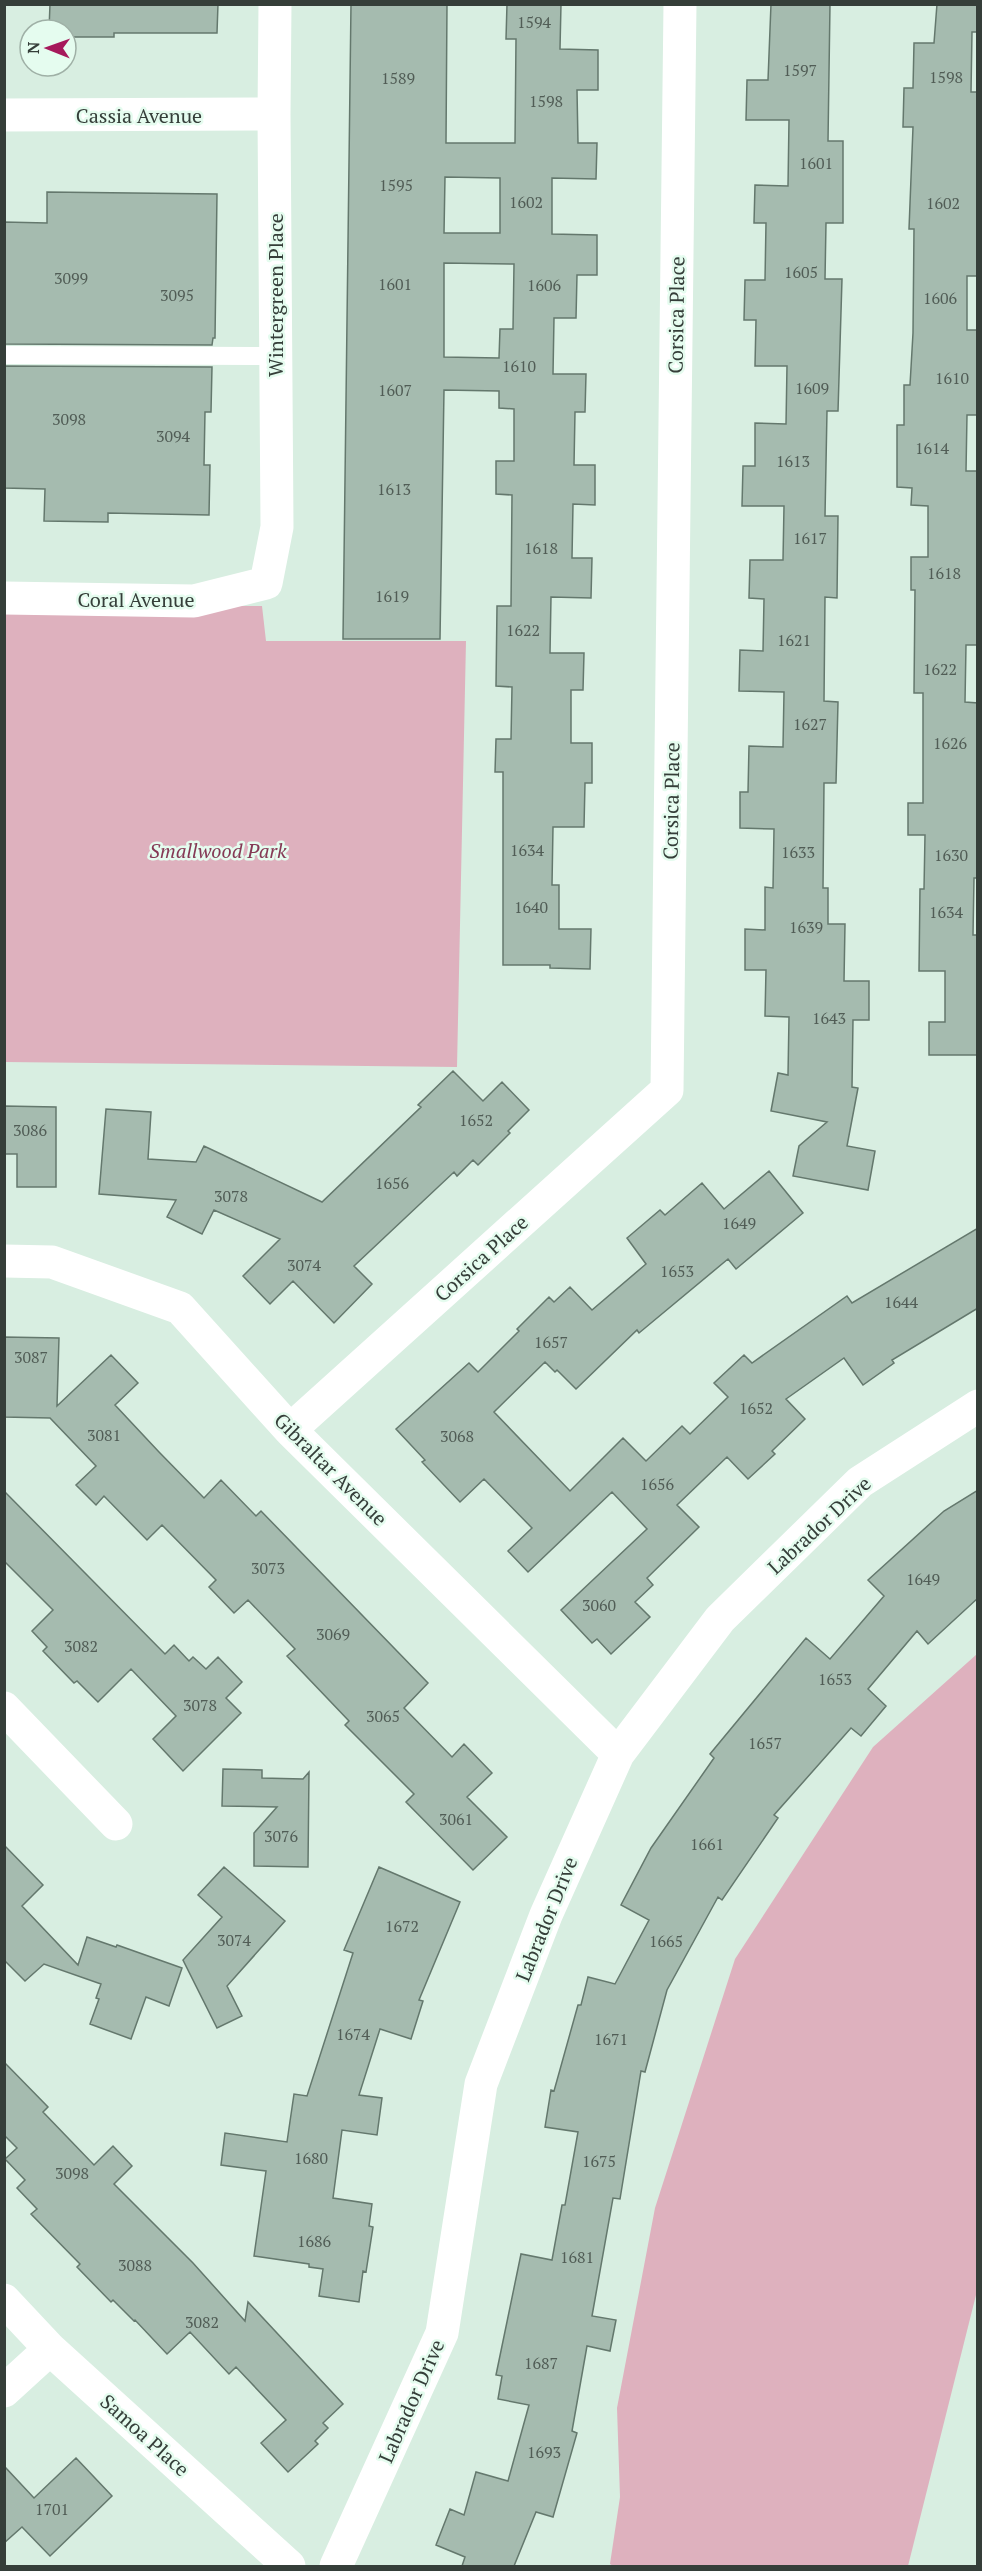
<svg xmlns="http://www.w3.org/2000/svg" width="982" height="2571" viewBox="0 0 982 2571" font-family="'PT Serif',serif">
<rect width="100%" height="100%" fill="#d8eee1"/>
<path fill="#deb1be" d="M 5,605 L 262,606 L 266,641 L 466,641 L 457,1067 L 5,1062 Z
M 977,1654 L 977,2291 L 908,2566 L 613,2566 L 610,2564 L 620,2497 L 617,2408 L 655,2208 L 735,1959 L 873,1747 Z"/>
<path fill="#a5bbaf" stroke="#64786d" stroke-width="1.5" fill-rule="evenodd" d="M 50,4 L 218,4 L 217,33 L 114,33 L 114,37 L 66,37 L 66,30 L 49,30 Z
M 351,4 L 447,4 L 446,143 L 515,143 L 516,39 L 506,39 L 507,4 L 561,4 L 560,49 L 598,50 L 598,90 L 577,90 L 578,143 L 597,143 L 596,179 L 552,178 L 552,234 L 597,235 L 597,275 L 577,275 L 576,318 L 554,318 L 553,374 L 586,374 L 585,412 L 575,412 L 574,465 L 595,465 L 595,505 L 573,504 L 572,558 L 592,558 L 591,598 L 551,597 L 550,653 L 584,653 L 583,690 L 571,690 L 571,743 L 592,743 L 592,783 L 585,783 L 584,827 L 553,827 L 552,885 L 559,885 L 559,929 L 591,929 L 590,969 L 550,968 L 550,965 L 503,965 L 503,772 L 495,772 L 496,739 L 511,739 L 512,687 L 496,686 L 497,606 L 511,606 L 512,495 L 496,494 L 496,461 L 514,461 L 514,409 L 499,408 L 499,391 L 444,390 L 440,639 L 343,639 ZM 445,177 L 500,178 L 500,233 L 444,233 ZM 444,263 L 514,264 L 513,329 L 500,329 L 499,358 L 444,357 Z
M 771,4 L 830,4 L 828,141 L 843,141 L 843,223 L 826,223 L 825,279 L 842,279 L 838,411 L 827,411 L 825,516 L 838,516 L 837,598 L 825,597 L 824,701 L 838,702 L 836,783 L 824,783 L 823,888 L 828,888 L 828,924 L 845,924 L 844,981 L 869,981 L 869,1020 L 853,1020 L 852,1087 L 858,1088 L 847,1146 L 875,1151 L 868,1190 L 793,1176 L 799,1146 L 827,1122 L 771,1111 L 778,1073 L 788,1075 L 789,1017 L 765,1016 L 766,970 L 745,970 L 745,929 L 765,930 L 765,887 L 773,888 L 774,829 L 740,828 L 740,792 L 748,792 L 749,746 L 783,747 L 784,692 L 739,691 L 740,650 L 763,651 L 764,599 L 749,598 L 750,560 L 783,560 L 784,506 L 742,506 L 743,466 L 755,466 L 755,423 L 786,424 L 787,366 L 755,366 L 756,320 L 744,320 L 745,280 L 765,280 L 766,223 L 754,223 L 755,185 L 788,186 L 789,120 L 746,120 L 747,80 L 768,80 Z
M 937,4 L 978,4 L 978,32 L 972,32 L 971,92 L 978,92 L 978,276 L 967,276 L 967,330 L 978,330 L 978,415 L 967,415 L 966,471 L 978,471 L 978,645 L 966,645 L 965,702 L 978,703 L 978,878 L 974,878 L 973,935 L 978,935 L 978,1055 L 929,1055 L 929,1022 L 945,1022 L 945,971 L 919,971 L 920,889 L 924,889 L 925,835 L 908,835 L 908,803 L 923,803 L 923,693 L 914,693 L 915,590 L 911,590 L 911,557 L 928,557 L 928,506 L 911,505 L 912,488 L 897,487 L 897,425 L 904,425 L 904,385 L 910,385 L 913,333 L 914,229 L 909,229 L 913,127 L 903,127 L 904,88 L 913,88 L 914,43 L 934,43 Z
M 47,192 L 217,194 L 215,338 L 213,338 L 212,345 L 4,344 L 4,222 L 47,223 Z
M 4,366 L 212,367 L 211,412 L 205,412 L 204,465 L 210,465 L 209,515 L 108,513 L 108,522 L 44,521 L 45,489 L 4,488 Z
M 453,1071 L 483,1101 L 502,1082 L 529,1110 L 508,1131 L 510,1133 L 478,1165 L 473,1160 L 457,1176 L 454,1172 L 354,1266 L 372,1284 L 334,1323 L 293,1281 L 270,1304 L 243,1276 L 280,1239 L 214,1210 L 202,1234 L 167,1217 L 176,1200 L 99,1194 L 106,1109 L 151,1112 L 148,1159 L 196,1162 L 204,1146 L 322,1202 L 421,1107 L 418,1105 Z
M 4,1106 L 56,1107 L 56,1187 L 17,1187 L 17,1154 L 4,1154 Z
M 769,1171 L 803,1213 L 736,1269 L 728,1259 L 639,1333 L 637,1330 L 576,1389 L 557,1370 L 555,1372 L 545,1362 L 494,1412 L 570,1491 L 623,1438 L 646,1461 L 682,1426 L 690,1434 L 728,1397 L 714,1383 L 744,1355 L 752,1363 L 847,1296 L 852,1303 L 978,1228 L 978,1308 L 892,1360 L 894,1363 L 863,1385 L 844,1358 L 786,1399 L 805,1419 L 772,1451 L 775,1454 L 748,1479 L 727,1457 L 677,1505 L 699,1527 L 647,1578 L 653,1585 L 635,1602 L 650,1617 L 611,1654 L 597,1639 L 592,1643 L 561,1610 L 647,1529 L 612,1492 L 528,1572 L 508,1551 L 532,1528 L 484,1479 L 460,1502 L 422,1462 L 425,1460 L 396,1429 L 469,1363 L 478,1372 L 519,1331 L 517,1329 L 549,1297 L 554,1302 L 570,1287 L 592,1310 L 646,1264 L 627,1238 L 660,1210 L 665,1215 L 702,1183 L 724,1209 Z
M 4,1337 L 59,1338 L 57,1406 L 111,1355 L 138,1383 L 115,1405 L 159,1452 L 204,1498 L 221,1480 L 256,1516 L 261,1511 L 428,1683 L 404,1708 L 452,1757 L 464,1744 L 492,1773 L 467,1797 L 507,1837 L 473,1870 L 406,1802 L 414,1794 L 345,1725 L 349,1721 L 287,1656 L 295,1649 L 248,1600 L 234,1613 L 209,1587 L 216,1580 L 162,1525 L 147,1540 L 104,1496 L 96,1505 L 76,1485 L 96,1466 L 50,1418 L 4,1417 Z
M 978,1490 L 978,1598 L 928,1644 L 917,1631 L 868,1689 L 886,1706 L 861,1736 L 851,1728 L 774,1815 L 778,1818 L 722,1900 L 718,1897 L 667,1990 L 645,2072 L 641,2071 L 620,2199 L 613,2198 L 592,2316 L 616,2320 L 610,2351 L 587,2346 L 572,2431 L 577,2433 L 553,2517 L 536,2512 L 514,2566 L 462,2566 L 465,2557 L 436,2545 L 450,2509 L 464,2515 L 476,2472 L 508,2481 L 529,2405 L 498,2399 L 502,2376 L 496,2375 L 521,2254 L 552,2260 L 562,2205 L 565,2205 L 578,2132 L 545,2127 L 551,2090 L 554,2091 L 578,2005 L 581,2005 L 588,1977 L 615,1984 L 649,1920 L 621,1905 L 651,1848 L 714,1758 L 710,1754 L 806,1638 L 830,1659 L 884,1596 L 868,1580 L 944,1511 Z
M 4,1491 L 165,1654 L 174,1645 L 189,1661 L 193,1657 L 206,1669 L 218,1657 L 242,1682 L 226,1698 L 241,1713 L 183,1771 L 153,1739 L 176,1716 L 131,1669 L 98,1702 L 77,1681 L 74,1683 L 43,1651 L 47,1647 L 32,1631 L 53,1610 L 4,1561 Z
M 223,1769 L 262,1770 L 262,1778 L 303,1779 L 309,1772 L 308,1867 L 254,1866 L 254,1833 L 277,1807 L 222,1806 Z
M 4,1845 L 43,1885 L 22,1906 L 78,1965 L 87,1937 L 116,1947 L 117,1945 L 182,1968 L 169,2006 L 146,1997 L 131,2039 L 90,2024 L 99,1999 L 96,1998 L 101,1984 L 44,1964 L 25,1981 L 4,1960 Z
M 224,1867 L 285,1921 L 227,1986 L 242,2016 L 217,2028 L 183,1960 L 222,1917 L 198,1895 Z
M 379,1867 L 460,1902 L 419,2000 L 423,2001 L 411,2039 L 380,2029 L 359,2095 L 382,2098 L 377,2135 L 342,2130 L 333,2198 L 372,2204 L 369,2226 L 373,2227 L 366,2272 L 363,2271 L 359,2302 L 319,2296 L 323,2269 L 309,2267 L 309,2264 L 254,2256 L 266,2171 L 221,2165 L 225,2133 L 287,2142 L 294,2094 L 307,2096 L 353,1953 L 344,1950 Z
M 4,2062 L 48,2107 L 43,2112 L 94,2165 L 113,2146 L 132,2166 L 114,2184 L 193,2263 L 245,2321 L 248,2302 L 343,2404 L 323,2423 L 328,2428 L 315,2441 L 318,2444 L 288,2472 L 261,2443 L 286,2420 L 236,2367 L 229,2374 L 190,2332 L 167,2354 L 135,2320 L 134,2321 L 113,2300 L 111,2302 L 77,2267 L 80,2264 L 31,2214 L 37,2209 L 17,2188 L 25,2180 L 5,2159 L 17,2148 L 4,2135 Z
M 76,2458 L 112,2496 L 50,2556 L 22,2527 L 4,2543 L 4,2466 L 34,2498 Z"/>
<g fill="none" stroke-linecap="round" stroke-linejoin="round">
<path stroke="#fff" stroke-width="18" d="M 4,355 L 275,356"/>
<path stroke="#fff" stroke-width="33" d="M 4,115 L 274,114
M 4,598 L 194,601 L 266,583 L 277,527 L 274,114 L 275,4
M 4,1261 L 52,1262 L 180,1308 L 290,1430 L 618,1754
M 290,1430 L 667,1090 L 680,4
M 4,1708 L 116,1824
M 4,2300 L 50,2349 L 289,2566
M 4,2391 L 50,2349
M 336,2566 L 442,2333 L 481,2084 L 546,1915 L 618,1754 L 720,1619 L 860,1482 L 978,1406"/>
</g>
<g text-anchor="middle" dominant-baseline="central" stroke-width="5" stroke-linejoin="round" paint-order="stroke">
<g font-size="16" fill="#515d56">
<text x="534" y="22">1594</text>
<text x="800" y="70">1597</text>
<text x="946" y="77">1598</text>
<text x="398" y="78">1589</text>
<text x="546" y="101">1598</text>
<text x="816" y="163">1601</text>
<text x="396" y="185">1595</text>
<text x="526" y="202">1602</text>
<text x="943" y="203">1602</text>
<text x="801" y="272">1605</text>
<text x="71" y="278">3099</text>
<text x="395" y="284">1601</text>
<text x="544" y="285">1606</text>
<text x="177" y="295">3095</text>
<text x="940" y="298">1606</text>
<text x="519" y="366">1610</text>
<text x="952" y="378">1610</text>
<text x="812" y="388">1609</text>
<text x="395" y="390">1607</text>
<text x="69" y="419">3098</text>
<text x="173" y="436">3094</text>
<text x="932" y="448">1614</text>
<text x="793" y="461">1613</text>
<text x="394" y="489">1613</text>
<text x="810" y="538">1617</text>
<text x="541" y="548">1618</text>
<text x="944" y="573">1618</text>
<text x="392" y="596">1619</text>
<text x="523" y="630">1622</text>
<text x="794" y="640">1621</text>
<text x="940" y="669">1622</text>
<text x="810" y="724">1627</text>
<text x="950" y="743">1626</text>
<text x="527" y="850">1634</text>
<text x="798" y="852">1633</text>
<text x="951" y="855">1630</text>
<text x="531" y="907">1640</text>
<text x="946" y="912">1634</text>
<text x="806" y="927">1639</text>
<text x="829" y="1018">1643</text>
<text x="476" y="1120">1652</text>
<text x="30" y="1130">3086</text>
<text x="392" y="1183">1656</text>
<text x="231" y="1196">3078</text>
<text x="739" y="1223">1649</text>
<text x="304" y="1265">3074</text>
<text x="677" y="1271">1653</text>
<text x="901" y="1302">1644</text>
<text x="551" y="1342">1657</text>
<text x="31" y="1357">3087</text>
<text x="756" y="1408">1652</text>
<text x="104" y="1435">3081</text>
<text x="457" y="1436">3068</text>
<text x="657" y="1484">1656</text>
<text x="268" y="1568">3073</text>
<text x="923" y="1579">1649</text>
<text x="599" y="1605">3060</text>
<text x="333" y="1634">3069</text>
<text x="81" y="1646">3082</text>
<text x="835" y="1679">1653</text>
<text x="200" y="1705">3078</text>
<text x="383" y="1716">3065</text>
<text x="765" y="1743">1657</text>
<text x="456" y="1819">3061</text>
<text x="281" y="1836">3076</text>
<text x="707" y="1844">1661</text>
<text x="402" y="1926">1672</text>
<text x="234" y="1940">3074</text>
<text x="666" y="1941">1665</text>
<text x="353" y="2034">1674</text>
<text x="611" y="2039">1671</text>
<text x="311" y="2158">1680</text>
<text x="599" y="2161">1675</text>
<text x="72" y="2173">3098</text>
<text x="314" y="2241">1686</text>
<text x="577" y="2257">1681</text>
<text x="135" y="2265">3088</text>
<text x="202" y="2322">3082</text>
<text x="541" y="2363">1687</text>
<text x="544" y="2452">1693</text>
<text x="52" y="2509">1701</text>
</g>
<g font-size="20" fill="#353e39" stroke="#e5fcef">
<text x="139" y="115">Cassia Avenue</text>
<text transform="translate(275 295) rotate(-90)">Wintergreen Place</text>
<text transform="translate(676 315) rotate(-89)">Corsica Place</text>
<text x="136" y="599">Coral Avenue</text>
<text transform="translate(671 801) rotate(-89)">Corsica Place</text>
<text transform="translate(481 1258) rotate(-42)">Corsica Place</text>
<text transform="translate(331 1469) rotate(45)">Gibraltar Avenue</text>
<text transform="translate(819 1525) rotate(-43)">Labrador Drive</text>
<text transform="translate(546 1919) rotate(-68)">Labrador Drive</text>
<text transform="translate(411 2401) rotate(-66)">Labrador Drive</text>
<text transform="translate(145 2435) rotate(42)">Samoa Place</text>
</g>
<g font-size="20" font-style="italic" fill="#853955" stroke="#e5fcef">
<text x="218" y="850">Smallwood Park</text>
</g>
</g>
<rect width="982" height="2571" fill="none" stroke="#353e39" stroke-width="12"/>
<g transform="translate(48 48) rotate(271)"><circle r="28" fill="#e5fcef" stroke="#9fb0a6" stroke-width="1.5"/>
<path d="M0-4.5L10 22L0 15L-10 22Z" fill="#a6195b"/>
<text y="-9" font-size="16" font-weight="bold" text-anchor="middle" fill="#353e39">N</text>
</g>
</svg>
